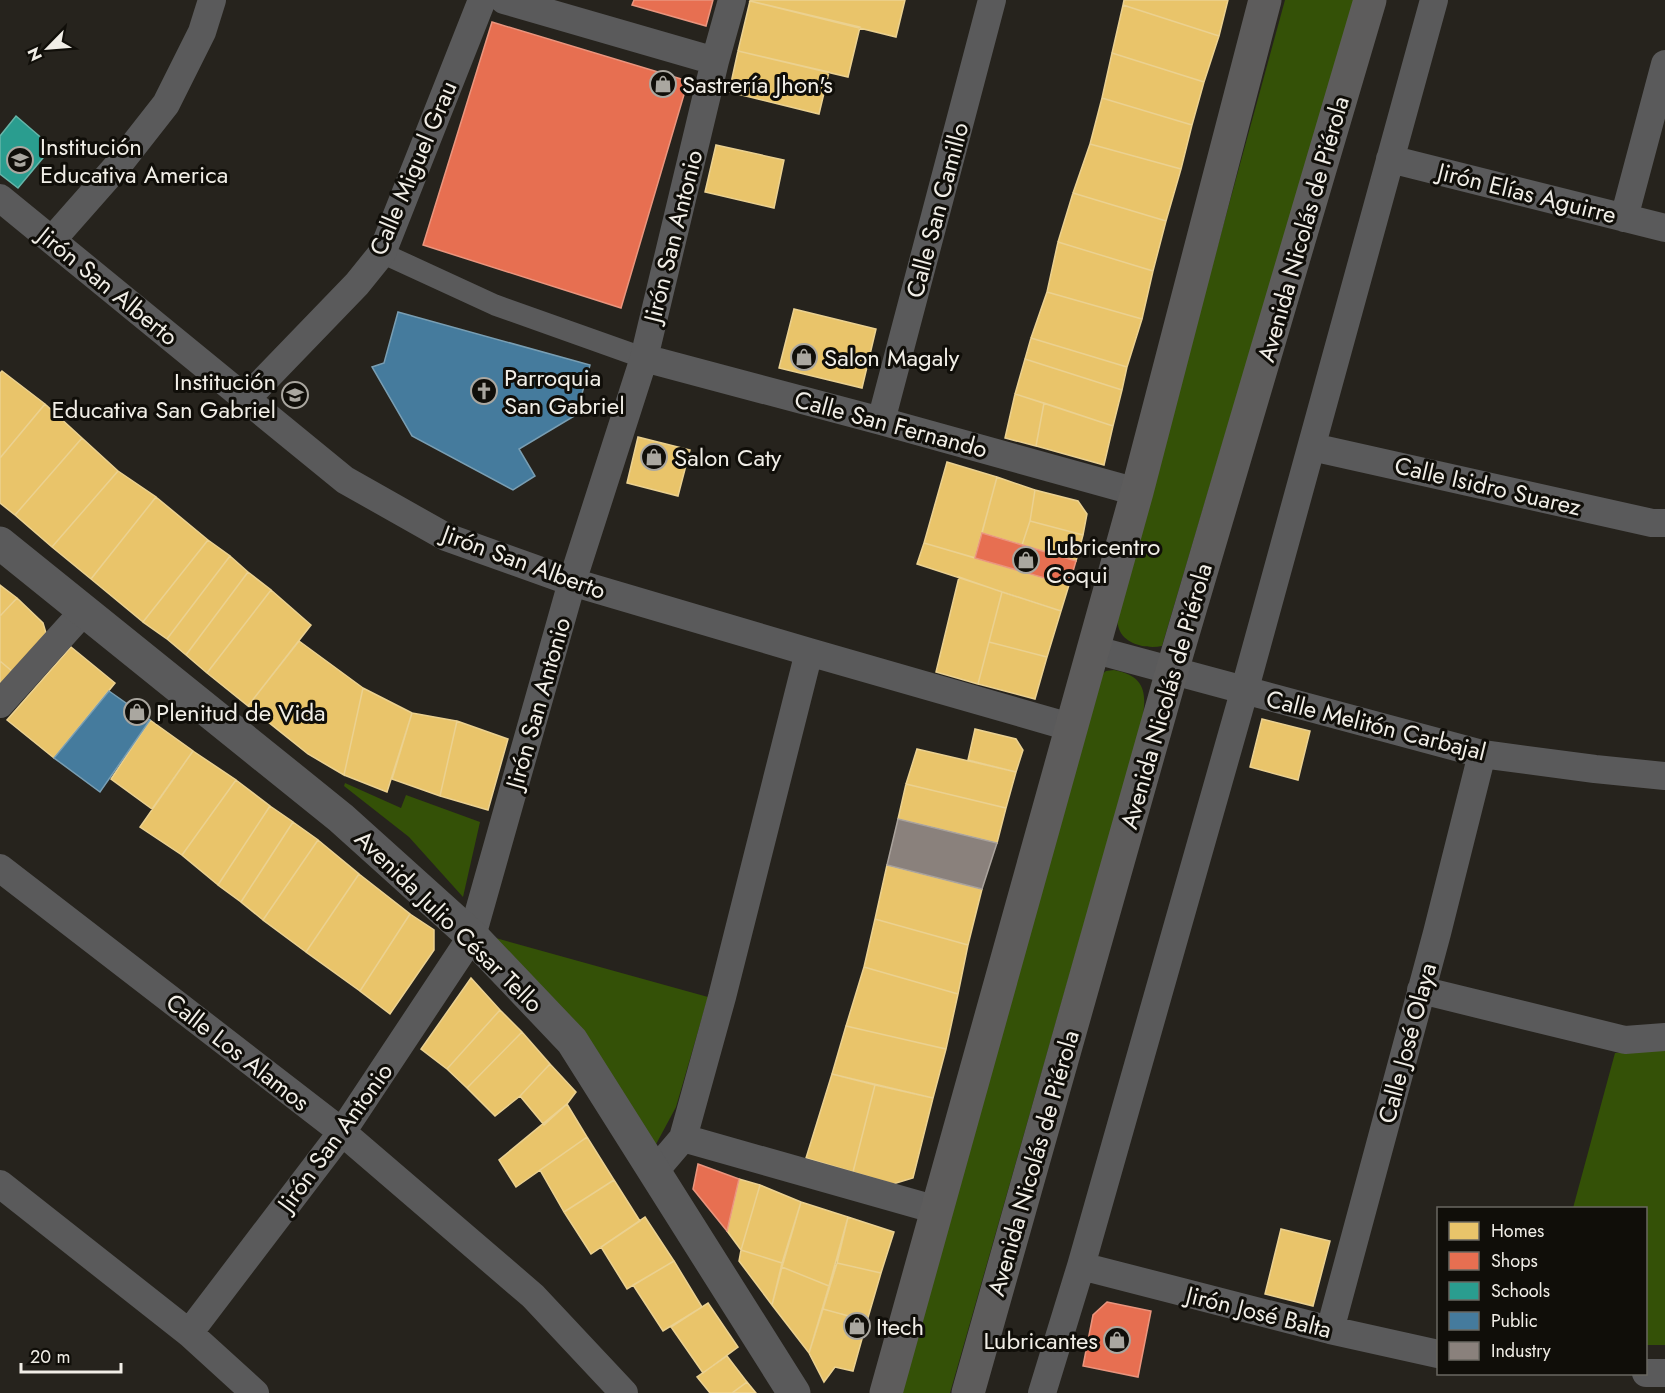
<svg xmlns="http://www.w3.org/2000/svg" width="1665" height="1393" viewBox="0 0 1665 1393" font-family="Jost,sans-serif">
<rect width="100%" height="100%" fill="#26231d"/>
<path fill="#345107" d="M 1285,0 L 1355,0 L 1162,646 C 1147,649 1125,645 1119,629 C 1117,624 1117,618 1117,613 Z
M 1114,670 C 1146,676 1147,694 1142,721 L 950,1393 L 897,1393 L 1096,679 L 1106,671 Z
M 345,783 L 401,808 L 406,795 L 480,822 L 463,897 L 409,837 L 344,786 Z
M 485,935 L 708,997 L 676,1107 L 654,1148 Z
M 1665,1050 L 1665,1345 L 1646,1345 L 1646,1208 L 1573,1208 L 1615,1053 Z"/>
<path fill="#e9c46a" stroke="#ebd190" stroke-width="1.5" d="M 905,0 L 896,37 L 750,1 L 751,0 Z
M 1124,0 L 1228,0 L 1219,36 L 1123,5 Z
M 750,1 L 860,27 L 848,77 L 738,51 Z
M 1123,5 L 1219,36 L 1204,82 L 1112,53 Z
M 738,51 L 829,72 L 819,114 L 729,92 Z
M 1112,53 L 1204,82 L 1192,125 L 1102,98 Z
M 1102,98 L 1192,125 L 1181,169 L 1090,144 Z
M 1090,144 L 1181,169 L 1166,221 L 1073,193 Z
M 716,145 L 784,160 L 774,208 L 705,192 Z
M 1073,193 L 1166,221 L 1153,271 L 1058,242 Z
M 1058,242 L 1153,271 L 1142,319 L 1047,292 Z
M 1047,292 L 1142,319 L 1127,367 L 1031,338 Z
M 794,309 L 876,329 L 862,388 L 779,368 Z
M 1031,338 L 1127,367 L 1122,390 L 1025,359 Z
M 1025,359 L 1122,390 L 1113,426 L 1015,394 Z
M 2,371 L 45,404 L 0,458 L 0,373 Z
M 1015,394 L 1044,403 L 1036,446 L 1005,438 Z
M 1044,403 L 1113,426 L 1104,465 L 1036,446 Z
M 45,404 L 82,438 L 15,515 L 0,503 L 0,458 Z
M 638,437 L 690,450 L 678,496 L 627,483 Z
M 82,438 L 118,471 L 52,547 L 15,515 Z
M 947,462 L 997,477 L 975,558 L 924,543 Z
M 118,471 L 156,497 L 91,579 L 52,547 Z
M 997,477 L 1035,490 L 1030,521 L 1022,545 L 982,533 Z
M 1035,490 L 1078,501 L 1087,514 L 1083,535 L 1030,521 Z
M 156,497 L 208,540 L 143,622 L 91,579 Z
M 1030,521 L 1083,535 L 1076,561 L 1022,545 Z
M 208,540 L 230,556 L 167,639 L 143,622 Z
M 924,543 L 1069,585 L 1061,611 L 917,564 Z
M 230,556 L 248,572 L 186,655 L 167,639 Z
M 248,572 L 271,590 L 207,673 L 186,655 Z
M 959,577 L 1002,592 L 978,684 L 936,672 Z
M 0,585 L 17,598 L 0,616 Z
M 271,590 L 311,625 L 248,706 L 207,673 Z
M 1002,592 L 1061,611 L 1047,657 L 989,642 Z
M 17,598 L 43,623 L 46,633 L 13,672 L 0,661 L 0,616 Z
M 299,641 L 363,688 L 344,775 L 308,754 L 248,706 Z
M 989,642 L 1047,657 L 1035,699 L 978,684 Z
M 71,647 L 115,683 L 54,758 L 7,720 Z
M 0,661 L 13,672 L 0,686 Z
M 363,688 L 412,713 L 387,792 L 344,775 Z
M 412,713 L 457,721 L 440,796 L 392,779 Z
M 1262,719 L 1310,731 L 1298,780 L 1250,767 Z
M 150,720 L 193,751 L 152,809 L 111,779 Z
M 457,721 L 508,739 L 488,810 L 440,796 Z
M 975,729 L 1016,739 L 1023,750 L 1016,772 L 968,760 Z
M 917,749 L 1016,772 L 1006,808 L 906,784 Z
M 193,751 L 236,780 L 182,855 L 140,827 Z
M 236,780 L 270,806 L 218,885 L 182,855 Z
M 906,784 L 1006,808 L 997,843 L 898,819 Z
M 270,806 L 293,822 L 241,902 L 218,885 Z
M 293,822 L 318,840 L 263,920 L 241,902 Z
M 318,840 L 359,874 L 306,952 L 263,920 Z
M 887,865 L 982,889 L 968,945 L 875,919 Z
M 359,874 L 410,914 L 360,991 L 306,952 Z
M 410,914 L 434,930 L 434,950 L 390,1014 L 360,991 Z
M 875,919 L 968,945 L 958,994 L 864,967 Z
M 864,967 L 958,994 L 946,1049 L 846,1026 Z
M 471,978 L 500,1010 L 447,1069 L 421,1049 Z
M 500,1010 L 522,1032 L 467,1088 L 447,1069 Z
M 846,1026 L 946,1049 L 933,1098 L 832,1074 Z
M 522,1032 L 550,1064 L 520,1096 L 495,1116 L 467,1088 Z
M 550,1064 L 576,1092 L 567,1104 L 544,1125 L 520,1096 Z
M 832,1074 L 875,1085 L 853,1172 L 806,1158 Z
M 875,1085 L 933,1098 L 913,1178 L 893,1184 L 853,1172 Z
M 567,1104 L 587,1137 L 516,1187 L 499,1160 Z
M 587,1137 L 614,1180 L 564,1212 L 540,1170 Z
M 739,1179 L 760,1185 L 741,1250 L 727,1231 Z
M 614,1180 L 640,1221 L 591,1254 L 564,1212 Z
M 760,1185 L 801,1202 L 782,1263 L 741,1250 Z
M 801,1202 L 848,1217 L 829,1286 L 782,1267 Z
M 645,1217 L 674,1261 L 627,1289 L 601,1247 Z
M 848,1217 L 894,1232 L 881,1273 L 837,1263 Z
M 1281,1229 L 1330,1241 L 1313,1306 L 1265,1294 Z
M 741,1250 L 782,1263 L 772,1305 L 739,1261 Z
M 674,1261 L 702,1307 L 663,1331 L 633,1285 Z
M 837,1263 L 881,1273 L 867,1321 L 823,1309 Z
M 782,1267 L 829,1286 L 809,1353 L 772,1305 Z
M 708,1303 L 738,1347 L 703,1373 L 671,1327 Z
M 823,1309 L 867,1321 L 853,1371 L 835,1367 L 824,1382 L 809,1353 Z
M 727,1356 L 747,1382 L 732,1393 L 710,1393 L 697,1377 Z
M 747,1382 L 756,1393 L 732,1393 Z"/>
<path fill="#e76f51" stroke="#ea957e" stroke-width="1.5" d="M 634,0 L 713,0 L 706,26 L 632,5 Z
M 492,22 L 688,81 L 621,308 L 423,245 Z
M 982,533 L 1076,561 L 1069,585 L 975,558 Z
M 698,1164 L 739,1179 L 727,1231 L 693,1189 Z
M 1107,1302 L 1151,1311 L 1138,1377 L 1083,1366 L 1093,1315 Z"/>
<path fill="#2a9d8f" stroke="#66b5a9" stroke-width="1.5" d="M 16,116 L 52,147 L 18,188 L 0,174 L 0,136 Z"/>
<path fill="#457b9d" stroke="#799eb3" stroke-width="1.5" d="M 398,312 L 590,365 L 576,415 L 519,449 L 535,476 L 513,490 L 412,436 L 372,367 L 384,363 Z
M 109,691 L 150,720 L 100,792 L 54,758 Z"/>
<path fill="#8a817c" stroke="#a9a29c" stroke-width="1.5" d="M 898,819 L 997,843 L 982,889 L 887,865 Z"/>
<g fill="none" stroke-linecap="round" stroke-linejoin="round">
<path stroke="#5a5a5b" stroke-width="21" d="M 382,253 L 495,305 L 644,358"/>
<path stroke="#5a5a5b" stroke-width="28" d="M 504,0 L 715,61
M 1390,159 L 1665,228
M 0,198 L 345,480 L 446,537 L 572,582 L 809,652 L 1070,727
M 1624,218 L 1665,64
M 52,240 L 119,164 L 166,104 L 202,32 L 212,0
M 644,358 L 881,421 L 1137,492
M 246,399 L 357,284 L 382,253 L 482,0
M 881,421 L 992,0
M 1312,447 L 1652,523 L 1665,523
M 1092,649 L 1482,754 L 1595,769 L 1665,776
M 0,704 L 84,611
M 0,868 L 342,1132 L 533,1296 L 624,1393
M 1421,990 L 1625,1040 L 1665,1037
M 683,1138 L 937,1210
M 654,1172 L 683,1138 L 722,997 L 809,652
M 0,1184 L 189,1333 L 255,1393
M 1081,1266 L 1330,1330 L 1438,1354
M 1330,1330 L 1437,933 L 1482,754
M 189,1333 L 342,1132 L 472,936 L 572,582 L 644,358 L 715,61 L 732,0
M 1646,1373 L 1665,1373
M 1042,1393 L 1081,1266 L 1244,692 L 1434,0"/>
<path stroke="#5a5a5b" stroke-width="33" d="M 0,543 L 341,818 L 472,936 L 572,1041 L 794,1393"/>
<path stroke="#5d5c5c" stroke-width="33" d="M 886,1393 L 1137,492 L 1265,0
M 968,1393 L 1172,671 L 1370,0"/>
</g>
<defs>
<symbol id="shop-ring" viewBox="-11 -11 22 22"><circle r="9.5" fill="#100e09" stroke="#aaa7a0" stroke-width="1.5"/><path d="M-5-2.5h2.3a2.7 3.5 0 0 1 5.4 0H5L5.5 6h-11ZM-1.5-2.5h3a1.5 2.3 0 0 0-3 0Z" fill="#aaa7a0"/></symbol>
<symbol id="school-ring" viewBox="-11 -11 22 22"><circle r="9.5" fill="#100e09" stroke="#aaa7a0" stroke-width="1.5"/><path d="M0-5L7-2L0 1L-7-2ZM-4 1L0 2.5L4 1V4Q0 6-4 4Z" fill="#aaa7a0"/></symbol>
<symbol id="church-ring" viewBox="-11 -11 22 22"><circle r="9.5" fill="#100e09" stroke="#aaa7a0" stroke-width="1.5"/><path d="M-1.2-6h2.4v3.5h3.3v2.4h-3.3V6h-2.4V-.1h-3.3v-2.4h3.3Z" fill="#aaa7a0"/></symbol>
</defs>
<g fill-rule="evenodd">
<use href="#shop-ring" x="648" y="69" width="30" height="30"/>
<use href="#school-ring" x="5" y="145" width="30" height="30"/>
<use href="#shop-ring" x="789" y="342" width="30" height="30"/>
<use href="#church-ring" x="469" y="376" width="30" height="30"/>
<use href="#school-ring" x="280" y="380" width="30" height="30"/>
<use href="#shop-ring" x="639" y="442" width="30" height="30"/>
<use href="#shop-ring" x="1011" y="545" width="30" height="30"/>
<use href="#shop-ring" x="122" y="697" width="30" height="30"/>
<use href="#shop-ring" x="842" y="1311" width="30" height="30"/>
<use href="#shop-ring" x="1102" y="1325" width="30" height="30"/>
</g>
<g text-anchor="middle" dominant-baseline="central" stroke-width="6" stroke-linejoin="round" paint-order="stroke">
<g font-size="24" fill="#f1eee7" stroke="#100e09" text-anchor="start">
<text x="682" y="84">Sastrería Jhon's</text>
<text x="40" y="146">Institución<tspan x="40" dy="28">Educativa America</tspan></text>
<text x="824" y="357">Salon Magaly</text>
<text x="504" y="377">Parroquia<tspan x="504" dy="28">San Gabriel</tspan></text>
<text x="276" y="381" text-anchor="end">Institución<tspan x="276" dy="28">Educativa San Gabriel</tspan></text>
<text x="674" y="457">Salon Caty</text>
<text x="1046" y="546">Lubricentro<tspan x="1046" dy="28">Coqui</tspan></text>
<text x="156" y="712">Plenitud de Vida</text>
<text x="876" y="1326">Itech</text>
<text x="1098" y="1340" text-anchor="end">Lubricantes</text>
</g>
<g font-size="24" fill="#f1eee7" stroke="#100e09">
<text transform="translate(413 168) rotate(-67)">Calle Miguel Grau</text>
<text transform="translate(1527 193) rotate(14)">Jirón Elías Aguirre</text>
<text transform="translate(937 210) rotate(-75)">Calle San Camillo</text>
<text transform="translate(1303 229) rotate(-74)">Avenida Nicolás de Piérola</text>
<text transform="translate(673 236) rotate(-76)">Jirón San Antonio</text>
<text transform="translate(108 286) rotate(39)">Jirón San Alberto</text>
<text transform="translate(891 424) rotate(15)">Calle San Fernando</text>
<text transform="translate(1488 486) rotate(13)">Calle Isidro Suarez</text>
<text transform="translate(524 562) rotate(20)">Jirón San Alberto</text>
<text transform="translate(1166 696) rotate(-74)">Avenida Nicolás de Piérola</text>
<text transform="translate(538 703) rotate(-74)">Jirón San Antonio</text>
<text transform="translate(1376 725) rotate(14)">Calle Melitón Carbajal</text>
<text transform="translate(449 921) rotate(44)">Avenida Julio César Tello</text>
<text transform="translate(1407 1043) rotate(-75)">Calle José Olaya</text>
<text transform="translate(238 1052) rotate(38)">Calle Los Alamos</text>
<text transform="translate(335 1137) rotate(-54)">Jirón San Antonio</text>
<text transform="translate(1033 1163) rotate(-74)">Avenida Nicolás de Piérola</text>
<text transform="translate(1259 1312) rotate(14)">Jirón José Balta</text>
</g>
</g>
<rect x="1437" y="1207" width="210" height="168" fill="#100e09" stroke="#6a6862" stroke-width="1.5"/>
<rect x="1449" y="1222" width="30" height="18" fill="#e9c46a" stroke="#6a6862" stroke-width="1.5"/>
<text x="1491" y="1237" font-size="18" fill="#f1eee7">Homes</text>
<rect x="1449" y="1252" width="30" height="18" fill="#e76f51" stroke="#6a6862" stroke-width="1.5"/>
<text x="1491" y="1267" font-size="18" fill="#f1eee7">Shops</text>
<rect x="1449" y="1282" width="30" height="18" fill="#2a9d8f" stroke="#6a6862" stroke-width="1.5"/>
<text x="1491" y="1297" font-size="18" fill="#f1eee7">Schools</text>
<rect x="1449" y="1312" width="30" height="18" fill="#457b9d" stroke="#6a6862" stroke-width="1.5"/>
<text x="1491" y="1327" font-size="18" fill="#f1eee7">Public</text>
<rect x="1449" y="1342" width="30" height="18" fill="#8a817c" stroke="#6a6862" stroke-width="1.5"/>
<text x="1491" y="1357" font-size="18" fill="#f1eee7">Industry</text>
<g transform="translate(48 48) rotate(245)" stroke="#100e09" stroke-width="4.5" paint-order="stroke">
<path d="M0-4.5L10 22L0 15L-10 22Z" fill="#f1eee7"/>
<text y="-9" font-size="16" font-weight="bold" text-anchor="middle" fill="#f1eee7">N</text>
</g>
<path d="M21 1363v9h100v-9" fill="none" stroke="#f1eee7" stroke-width="3"/>
<text x="30" y="1363" font-size="18" fill="#f1eee7" stroke="#100e09" stroke-width="4.5" paint-order="stroke">20 m</text>
</svg>
